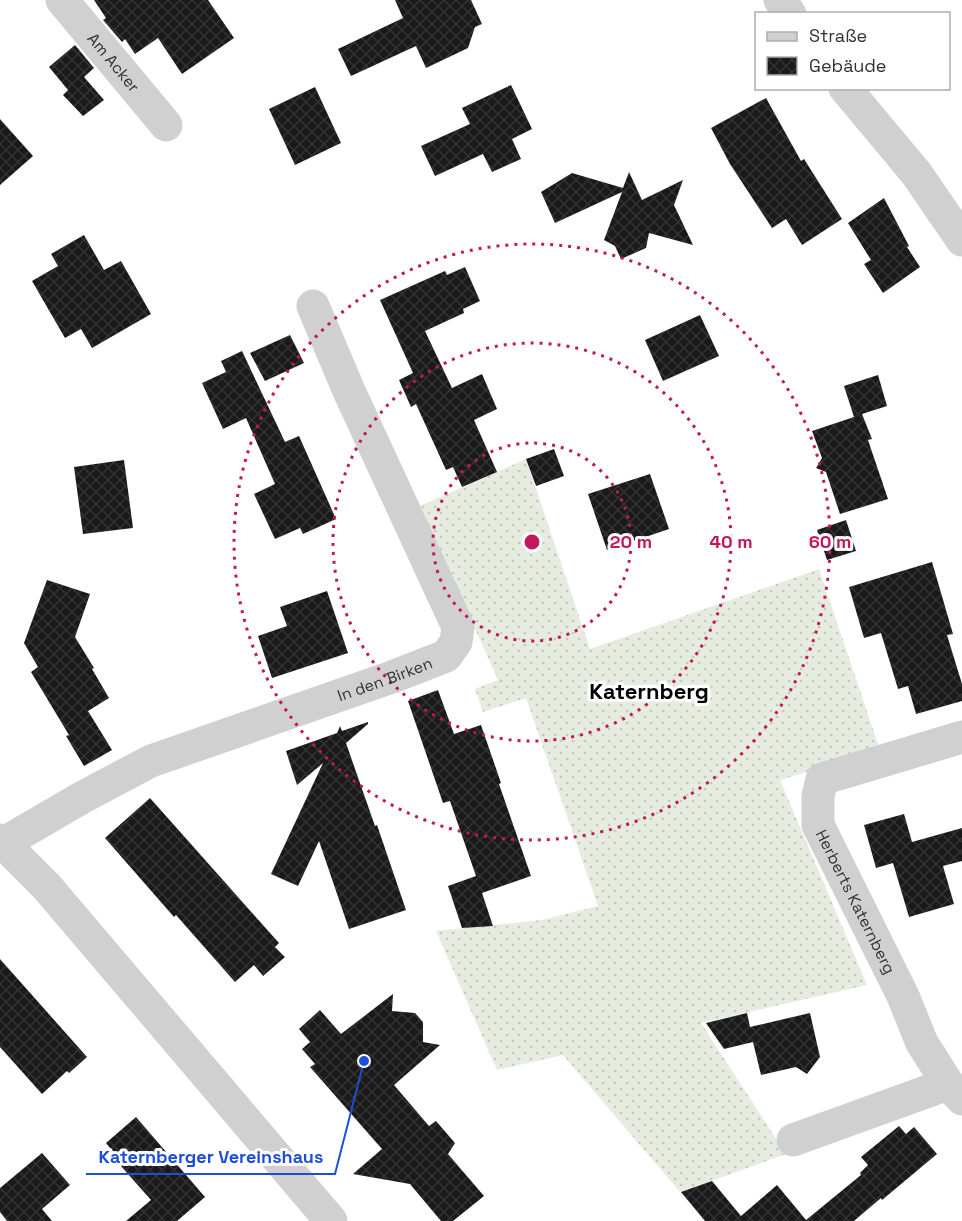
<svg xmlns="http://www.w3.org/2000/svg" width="962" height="1221" viewBox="0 0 962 1221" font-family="'Space Grotesk',sans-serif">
<defs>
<pattern id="grass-dots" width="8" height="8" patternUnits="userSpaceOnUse" patternTransform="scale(1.5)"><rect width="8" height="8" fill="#e6ecdf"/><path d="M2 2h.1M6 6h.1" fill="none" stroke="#c6cbc0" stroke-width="1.8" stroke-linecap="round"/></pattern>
<pattern id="building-cross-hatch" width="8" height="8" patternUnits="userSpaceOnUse" patternTransform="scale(1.5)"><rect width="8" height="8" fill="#1a1a1a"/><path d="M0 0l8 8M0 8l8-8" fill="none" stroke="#333"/></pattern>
</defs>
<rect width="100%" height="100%" fill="#fff"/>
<path fill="url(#grass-dots)" d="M 526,459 L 590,649 L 819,569 L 880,750 L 780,780 L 867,985 L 701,1023 L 786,1154 L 680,1192 L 563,1055 L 497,1070 L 436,931 L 542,920 L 598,906 L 526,698 L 483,712 L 475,689 L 498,680 L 420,506 Z"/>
<path fill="url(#building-cross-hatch)" d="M 94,0 L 208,0 L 234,38 L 182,74 L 158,38 L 135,54 L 125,39 L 122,42 L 103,20 L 106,18 Z
M 395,0 L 471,0 L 482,24 L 475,27 L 468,48 L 426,68 L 416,46 L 351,76 L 338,49 L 403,18 Z
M 75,45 L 94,68 L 84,77 L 104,100 L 83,116 L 63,95 L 68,90 L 49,67 Z
M 511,85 L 532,129 L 512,139 L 521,159 L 492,172 L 483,154 L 435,176 L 421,146 L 470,124 L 462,108 Z
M 315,87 L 341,143 L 295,165 L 269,109 Z
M 766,98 L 801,161 L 804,159 L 842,219 L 802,245 L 786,219 L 772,228 L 730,164 L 711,128 Z
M 0,119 L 33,156 L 0,185 Z
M 629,172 L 642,200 L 683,180 L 674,205 L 693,245 L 649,233 L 646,248 L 621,259 L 615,246 L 604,240 L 622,192 L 555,223 L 541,192 L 572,173 L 623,188 Z
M 884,198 L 909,246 L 907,247 L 920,267 L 883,293 L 864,264 L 871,260 L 848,223 Z
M 84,235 L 104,270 L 121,261 L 151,314 L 92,348 L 81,329 L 65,338 L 32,281 L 58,266 L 51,254 Z
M 465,267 L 480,301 L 463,309 L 464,313 L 425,331 L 452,388 L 482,374 L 497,409 L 474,420 L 497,472 L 462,487 L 453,467 L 446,470 L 416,404 L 411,407 L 399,380 L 413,373 L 380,300 L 445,271 L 447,275 Z
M 700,315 L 719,356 L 663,381 L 645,340 Z
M 290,335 L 304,363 L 265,381 L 250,353 Z
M 242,351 L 285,442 L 299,436 L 336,519 L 303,534 L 300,528 L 275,539 L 254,494 L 275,484 L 246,418 L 223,429 L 202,383 L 226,372 L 221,361 Z
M 878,375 L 887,406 L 862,414 L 872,439 L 868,440 L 888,499 L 840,514 L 826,472 L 816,468 L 822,458 L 812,431 L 854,417 L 844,386 Z
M 554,449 L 564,476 L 536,486 L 526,459 Z
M 124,460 L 133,528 L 83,534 L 74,467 Z
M 650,474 L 669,529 L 607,550 L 588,494 Z
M 846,520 L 856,551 L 827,560 L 817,530 Z
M 932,562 L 953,634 L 947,635 L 962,684 L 962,701 L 916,714 L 908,686 L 898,689 L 881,633 L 864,638 L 849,587 Z
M 47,580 L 90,594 L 75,637 L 94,668 L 92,669 L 109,698 L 88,711 L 112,750 L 84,766 L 66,736 L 69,735 L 31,672 L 38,667 L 24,643 Z
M 327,591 L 348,653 L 272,678 L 258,636 L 287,626 L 280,607 Z
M 438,690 L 454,734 L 481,725 L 501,783 L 499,784 L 531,876 L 482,893 L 493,926 L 462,928 L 448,886 L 476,876 L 450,801 L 443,803 L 408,701 Z
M 368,722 L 368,724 L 346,743 L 375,826 L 377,825 L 406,910 L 349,929 L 319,841 L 298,886 L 271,874 L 323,763 L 297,785 L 286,751 L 337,733 L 340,726 L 342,731 Z
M 150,798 L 279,943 L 275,947 L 285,957 L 263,976 L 254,965 L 235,982 L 176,915 L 174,917 L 105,838 Z
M 904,814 L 912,842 L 962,828 L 962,861 L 943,866 L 954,904 L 909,917 L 893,863 L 876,868 L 864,825 Z
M 0,959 L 87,1057 L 69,1073 L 67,1071 L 42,1094 L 0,1047 Z
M 393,994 L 392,1011 L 415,1013 L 423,1022 L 423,1042 L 440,1045 L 394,1085 L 429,1126 L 436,1121 L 455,1143 L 448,1154 L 484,1196 L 453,1221 L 441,1221 L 410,1184 L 353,1174 L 382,1149 L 310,1067 L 315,1064 L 302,1049 L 310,1042 L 299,1029 L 320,1010 L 341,1034 Z
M 747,1013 L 750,1027 L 810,1013 L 820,1057 L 807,1074 L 796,1067 L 761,1075 L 753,1042 L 724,1049 L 706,1023 Z
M 136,1117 L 205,1197 L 177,1221 L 126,1221 L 151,1200 L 112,1156 L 115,1154 L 106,1143 Z
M 899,1126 L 906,1134 L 914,1127 L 937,1154 L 882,1200 L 881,1198 L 854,1221 L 705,1221 L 681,1192 L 712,1181 L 741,1216 L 777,1185 L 806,1220 L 861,1175 L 860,1173 L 868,1165 L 861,1157 Z
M 42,1153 L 70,1185 L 42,1209 L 52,1221 L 7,1221 L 0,1212 L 0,1188 Z"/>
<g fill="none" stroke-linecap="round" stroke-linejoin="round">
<g stroke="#d0d0d0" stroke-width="33">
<path id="s1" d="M 62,0 L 166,125"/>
<path d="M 780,0 L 790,14"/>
<path d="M 845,88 L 916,173 L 962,240"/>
<path id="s2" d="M 962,737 L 822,779 L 818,796 L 818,825 L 903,996 L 922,1043 L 948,1084 L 962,1099"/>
<path d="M 0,840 L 47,887 L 331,1221"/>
<path id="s3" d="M 4,843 L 83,797 L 151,761 L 392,677 L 446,656 L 456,642 L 458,627 L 349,391 L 313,306"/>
<path d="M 793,1140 L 948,1084"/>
</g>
</g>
<g fill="none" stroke="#c2185b" stroke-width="3" stroke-dasharray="3 6">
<circle cx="532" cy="542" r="99"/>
<circle cx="532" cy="542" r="199"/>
<circle cx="532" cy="542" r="298"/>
</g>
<g text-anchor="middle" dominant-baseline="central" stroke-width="6" stroke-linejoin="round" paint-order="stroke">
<g font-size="16" fill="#333" stroke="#fff">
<text stroke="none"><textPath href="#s1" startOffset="81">Am Acker</textPath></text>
<text stroke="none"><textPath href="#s3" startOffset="416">In den Birken</textPath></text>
<text stroke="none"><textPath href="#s2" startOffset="278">Herberts Katernberg</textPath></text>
</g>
<g font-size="22" font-weight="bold" fill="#000" stroke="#fff">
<text x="649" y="691">Katernberg</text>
</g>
</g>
<circle cx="532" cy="542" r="9" fill="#c2185b" stroke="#fff" stroke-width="3"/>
<g font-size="18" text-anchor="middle" font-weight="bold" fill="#c2185b" stroke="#fff" stroke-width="6" stroke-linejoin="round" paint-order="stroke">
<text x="631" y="548">20 m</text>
<text x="731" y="548">40 m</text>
<text x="830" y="548">60 m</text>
</g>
<path fill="none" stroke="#1d4ed8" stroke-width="2" d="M364 1061L335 1174H86"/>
<circle fill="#1d4ed8" stroke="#fff" stroke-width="2" cx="364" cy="1061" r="6"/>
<g font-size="18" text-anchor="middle" font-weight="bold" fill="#1d4ed8" stroke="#fff" stroke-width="6" stroke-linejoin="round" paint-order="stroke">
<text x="211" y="1163">Katernberger Vereinshaus</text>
</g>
<rect x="755" y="12" width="195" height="78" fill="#ffffff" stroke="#adadad" stroke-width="1.5"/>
<rect x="767" y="32" width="30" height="9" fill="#d0d0d0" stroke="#adadad" stroke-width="1.5"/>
<text x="809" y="42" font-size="18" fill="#333333">Straße</text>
<rect x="767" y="57" width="30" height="18" fill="url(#building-cross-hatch)" stroke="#adadad" stroke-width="1.5"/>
<text x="809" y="72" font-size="18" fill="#333333">Gebäude</text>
</svg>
